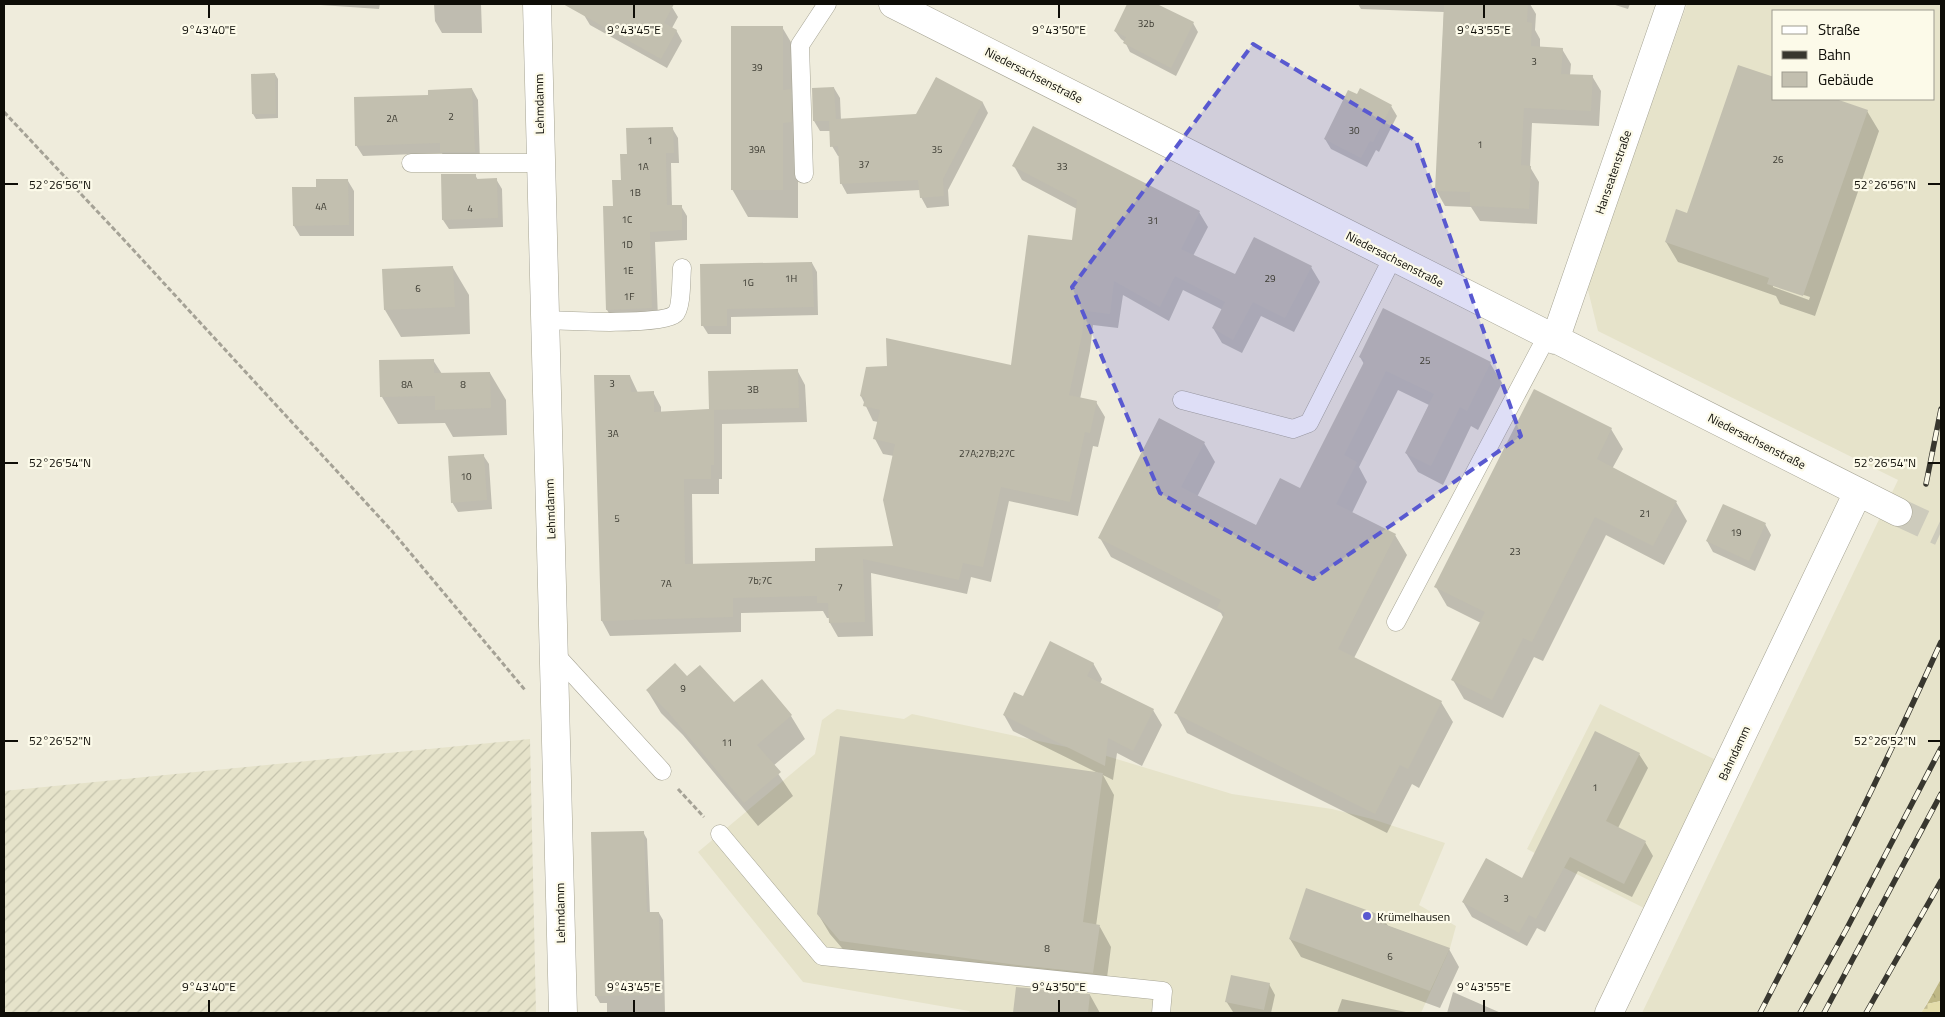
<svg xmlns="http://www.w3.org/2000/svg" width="1945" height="1017" viewBox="0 0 1945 1017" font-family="'Titillium Web',sans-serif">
<defs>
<pattern id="industrial-furrows" width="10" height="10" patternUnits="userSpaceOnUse" patternTransform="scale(1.25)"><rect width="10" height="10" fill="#e6e3ca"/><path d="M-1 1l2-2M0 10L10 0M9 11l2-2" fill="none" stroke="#c4c2ac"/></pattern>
<pattern id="forest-crowns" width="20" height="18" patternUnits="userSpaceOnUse" patternTransform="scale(1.25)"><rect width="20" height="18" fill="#bfb885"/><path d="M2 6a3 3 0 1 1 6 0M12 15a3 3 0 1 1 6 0" fill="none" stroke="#a39d71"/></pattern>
<pattern id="cemetery-stones" width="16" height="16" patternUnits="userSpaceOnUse" patternTransform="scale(1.25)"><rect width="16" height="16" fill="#e4ddab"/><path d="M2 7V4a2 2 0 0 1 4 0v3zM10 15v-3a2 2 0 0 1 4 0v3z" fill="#c2bc92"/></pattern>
</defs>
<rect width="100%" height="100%" fill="#efecdc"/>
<path fill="#e6e3ca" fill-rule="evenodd" d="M 1687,4 L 1941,4 L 1941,979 L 1921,1013 L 1642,1013 L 1898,480 L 1598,331 L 1587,286 ZM 1774,11 L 1934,11 L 1934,99 L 1774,99 Z
M 1600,704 L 1716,760 L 1644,908 L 1527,849 Z
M 837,709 L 904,719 L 912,714 L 1100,754 L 1232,794 L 1332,809 L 1372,819 L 1445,843 L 1419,905 L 1456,926 L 1450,948 L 1421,1013 L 971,1013 L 969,1011 L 803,982 L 698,852 L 815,754 L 822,720 Z"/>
<path fill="url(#industrial-furrows)" d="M 530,739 L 536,1013 L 4,1013 L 4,791 Z"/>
<path fill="url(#forest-crowns)" d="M 1941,979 L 1941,1001 L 1927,1004 Z"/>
<path fill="url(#cemetery-stones)" d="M 1941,1001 L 1941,1013 L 1921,1013 L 1927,1004 Z"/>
<path fill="#0003" fill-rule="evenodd" d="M 306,4 L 380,4 L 379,9 Z
M 434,4 L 481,4 L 482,33 L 442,33 L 435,21 Z
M 590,4 L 667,4 L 672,7 L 678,17 L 672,28 L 676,30 L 682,41 L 667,68 L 590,25 L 584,15 Z
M 1129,4 L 1154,4 L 1193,23 L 1198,32 L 1176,76 L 1130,52 L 1125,42 L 1121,39 L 1115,31 Z
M 1358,4 L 1530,4 L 1536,14 L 1535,30 L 1540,39 L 1540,48 L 1562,49 L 1571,64 L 1570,75 L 1592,76 L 1601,91 L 1599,126 L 1532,123 L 1530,167 L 1539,182 L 1537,224 L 1480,221 L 1471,207 L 1445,206 L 1436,190 L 1444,12 L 1361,9 Z
M 1612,4 L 1630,4 L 1628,9 Z
M 782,27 L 798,54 L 798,218 L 748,217 L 732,189 Z
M 275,74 L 278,79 L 278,118 L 256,119 L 253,114 Z
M 936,78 L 983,103 L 988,113 L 948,190 L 949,206 L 927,208 L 921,197 L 920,190 L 847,194 L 841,183 L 840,156 L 838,156 L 832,146 L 831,131 L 820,131 L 814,121 L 813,89 L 834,88 L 840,98 L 841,120 L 917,115 Z
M 472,89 L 478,100 L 480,163 L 447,163 L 442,153 L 363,156 L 356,145 L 429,96 Z
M 1774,99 L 1833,99 L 1867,111 L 1879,131 L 1815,316 L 1780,304 L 1776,296 L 1678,262 L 1666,242 ZM 1773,285 L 1810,297 L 1809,300 L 1773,287 Z
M 1391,106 L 1397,116 L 1379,152 L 1376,150 L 1367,167 L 1331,149 L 1325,139 Z
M 672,128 L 678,138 L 679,163 L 671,163 L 672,206 L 681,206 L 687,216 L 687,240 L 655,242 L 658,318 L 613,320 L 607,310 L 614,207 L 628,155 Z
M 1014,166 L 1199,212 L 1208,227 L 1193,256 L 1236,276 L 1311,267 L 1320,282 L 1294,332 L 1261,316 L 1242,353 L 1222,343 L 1213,328 L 1223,310 L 1183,290 L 1169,321 L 1123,295 L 1118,328 L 1093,325 L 1090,351 L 1080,399 L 1096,402 L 1105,417 L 1098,447 L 1093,446 L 1078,516 L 1009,501 L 991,582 L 971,577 L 967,594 L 871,573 L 873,636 L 838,637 L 830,623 L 830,618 L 827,618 L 823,611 L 741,613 L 741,632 L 610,636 L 602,621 L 595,376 L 630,376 L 638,393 L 653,392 L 661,407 L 661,413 L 710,411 L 797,370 L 805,385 L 807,422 L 722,424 L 722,479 L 719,479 L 719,494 L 692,494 L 693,565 L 816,562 L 894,547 L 894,456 L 883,454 L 875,439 L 878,422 L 873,421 L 861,396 L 1012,366 L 1073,242 L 1077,209 L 1022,180 Z
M 475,175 L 478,180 L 496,179 L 502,189 L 503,227 L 449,229 L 443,220 Z
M 348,181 L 354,191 L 354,236 L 300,236 L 294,226 L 293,189 L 317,189 Z
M 812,263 L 817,272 L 818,315 L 731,317 L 731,334 L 708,334 L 703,326 L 701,266 Z
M 453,268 L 469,295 L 470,334 L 401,337 L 385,310 Z
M 1360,357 L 1490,363 L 1502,383 L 1478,430 L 1471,426 L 1443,485 L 1418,472 L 1406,453 L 1429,405 L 1398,390 L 1359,467 L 1367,482 L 1352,513 L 1395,535 L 1407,555 L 1354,658 L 1441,702 L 1453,722 L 1419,788 L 1412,784 L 1387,833 L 1187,733 L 1176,713 L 1224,619 L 1221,613 L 1111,557 L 1100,538 L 1204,443 L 1215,462 L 1197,497 L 1257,526 L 1301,489 L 1364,364 Z
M 433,360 L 442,374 L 490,373 L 506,400 L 507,435 L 453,437 L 445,423 L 398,424 L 382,397 Z
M 1611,429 L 1623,449 L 1612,469 L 1676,502 L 1687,521 L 1664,565 L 1606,535 L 1543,661 L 1534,657 L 1503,718 L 1464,699 L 1453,680 L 1481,623 L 1447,606 L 1436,587 Z
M 483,455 L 489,464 L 492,509 L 458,512 L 452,502 Z
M 1765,524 L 1771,535 L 1755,571 L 1713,552 L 1707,541 Z
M 1093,663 L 1102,679 L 1100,684 L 1153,710 L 1162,725 L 1142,766 L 1117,753 L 1113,780 L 1103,775 L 1114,795 L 1096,926 L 1100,927 L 1111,947 L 1105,993 L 853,961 L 830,934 L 818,914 L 1100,774 L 1013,731 L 1004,715 L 1023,697 Z
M 762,681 L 791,716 L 805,739 L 773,766 L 793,796 L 758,826 L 683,735 L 661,713 L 647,690 L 734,704 Z
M 1639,754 L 1648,768 L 1618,828 L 1645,842 L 1653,856 L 1632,897 L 1578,871 L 1545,932 L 1537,928 L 1527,946 L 1472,917 L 1463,902 L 1523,879 Z
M 643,832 L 647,839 L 650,914 L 659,913 L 663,920 L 665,1013 L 607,1013 L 607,1003 L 600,1003 L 596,996 Z
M 1382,917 L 1388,926 L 1449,949 L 1459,967 L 1440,1008 L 1301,957 L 1290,939 Z
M 1269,984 L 1275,995 L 1271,1013 L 1233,1012 L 1226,1001 Z
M 1017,988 L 1090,995 L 1100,1013 L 1015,1013 Z
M 1453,992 L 1501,1013 L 1447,1013 Z
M 1342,999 L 1411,1013 L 1337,1013 Z"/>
<path fill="#c2bfaf" d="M 563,4 L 674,4 L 664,23 L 677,30 L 661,59 Z
M 1127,4 L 1157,4 L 1194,22 L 1171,68 L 1123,43 L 1126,37 L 1114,31 Z
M 1444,4 L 1528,4 L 1527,22 L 1532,23 L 1531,46 L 1563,48 L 1561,74 L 1593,75 L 1591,111 L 1524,108 L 1521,165 L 1531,166 L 1529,209 L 1470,206 L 1470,192 L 1435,191 Z
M 731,26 L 783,26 L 783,90 L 791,89 L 792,122 L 783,123 L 783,190 L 731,190 Z
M 1738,65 L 1774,77 L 1774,99 L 1836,99 L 1868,110 L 1803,296 L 1767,284 L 1769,278 L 1665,242 L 1676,209 L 1687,213 Z
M 275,73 L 276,114 L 252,114 L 251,74 Z
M 936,77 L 983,102 L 943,179 L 944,196 L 920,198 L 918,180 L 840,184 L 838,146 L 830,147 L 829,121 L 813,121 L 812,88 L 834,87 L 836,119 L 916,114 Z
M 472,88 L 475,152 L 440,152 L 440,143 L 355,146 L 354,97 L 428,95 L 428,90 Z
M 1360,88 L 1392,105 L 1373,142 L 1370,141 L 1361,158 L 1324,139 L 1348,90 L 1357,94 Z
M 1033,126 L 1200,211 L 1181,249 L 1235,274 L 1254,237 L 1312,266 L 1285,318 L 1253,302 L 1233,340 L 1212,328 L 1225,302 L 1175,276 L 1160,307 L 1114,281 L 1110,314 L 1085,311 L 1082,335 L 1069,395 L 1097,401 L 1090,433 L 1085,432 L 1070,502 L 1001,487 L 983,567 L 963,563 L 959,580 L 863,559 L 865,622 L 829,623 L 828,603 L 817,603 L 817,596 L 733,598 L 733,617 L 601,621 L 594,375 L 630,375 L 631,392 L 654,391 L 654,412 L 709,409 L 708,371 L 798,369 L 799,408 L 714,410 L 714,465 L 711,465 L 711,479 L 684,479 L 685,564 L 815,561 L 815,548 L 893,546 L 883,500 L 895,444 L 873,439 L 880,410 L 863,406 L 865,398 L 860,396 L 866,367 L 887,366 L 886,338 L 1011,365 L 1028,235 L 1072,240 L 1077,200 L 1012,166 Z
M 673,127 L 674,153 L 666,153 L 667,205 L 682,205 L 682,230 L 650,232 L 652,308 L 606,310 L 603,206 L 613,206 L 612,180 L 621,180 L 620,154 L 627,154 L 626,128 Z
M 441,174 L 476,174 L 476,179 L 497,178 L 498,218 L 442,220 Z
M 316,179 L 348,179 L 349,225 L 293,226 L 292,187 L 316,187 Z
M 812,262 L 814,307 L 727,309 L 727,326 L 701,326 L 700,264 Z
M 453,266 L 455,307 L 384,310 L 382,269 Z
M 1383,308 L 1491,362 L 1467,411 L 1460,407 L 1431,466 L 1405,453 L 1434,394 L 1386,371 L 1344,455 L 1357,462 L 1336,504 L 1396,534 L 1338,649 L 1442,701 L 1408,769 L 1400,765 L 1375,814 L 1174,713 L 1225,613 L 1217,608 L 1221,600 L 1098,538 L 1159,418 L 1205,442 L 1181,487 L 1256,525 L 1280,478 L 1300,488 L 1365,360 L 1359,357 Z
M 434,359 L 434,373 L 490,372 L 491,408 L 435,410 L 435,396 L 380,397 L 379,360 Z
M 1534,389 L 1612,428 L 1597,459 L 1677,501 L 1653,546 L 1595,517 L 1532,642 L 1523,638 L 1492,700 L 1451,680 L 1485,612 L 1434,587 Z
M 484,454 L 487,500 L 451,503 L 448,456 Z
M 1723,504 L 1766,523 L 1749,561 L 1706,541 Z
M 1050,641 L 1094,663 L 1087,676 L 1154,709 L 1133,751 L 1108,738 L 1105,766 L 1003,715 L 1014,692 L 1023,696 Z
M 675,663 L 687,676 L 700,665 L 734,702 L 762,679 L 792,715 L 757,745 L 781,772 L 744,803 L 668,712 L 646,690 Z
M 1595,731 L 1640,753 L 1606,821 L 1646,841 L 1624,884 L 1570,857 L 1536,919 L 1529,915 L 1519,933 L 1462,902 L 1486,858 L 1522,878 Z
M 840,736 L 1103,773 L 1083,922 L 1100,925 L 1093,973 L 1017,965 L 840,941 L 817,914 Z
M 644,831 L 647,912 L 659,912 L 661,995 L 595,996 L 591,832 Z
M 1306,888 L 1383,916 L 1381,923 L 1450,948 L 1430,991 L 1289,939 Z
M 1231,975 L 1270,983 L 1264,1010 L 1225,1002 Z
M 1016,987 L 1090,994 L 1088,1013 L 1013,1013 Z"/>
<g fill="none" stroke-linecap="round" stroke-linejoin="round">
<path stroke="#cdcbbc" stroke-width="28" stroke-dasharray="28 14" stroke-linecap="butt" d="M 1898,512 L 1941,532"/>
<defs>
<path id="lane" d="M 411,163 L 541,163
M 804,174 L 800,45 L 827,4
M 545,320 C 566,321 663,326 675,314 C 682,308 681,278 682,268
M 1182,400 L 1293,429 L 1309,423 L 1393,257
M 1396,622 L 1547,336
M 554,653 L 662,771
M 720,834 L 822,956 L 1163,991 L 1161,1013"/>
<path id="street" d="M 537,4 L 563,1013
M 893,4 L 1898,512
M 1555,340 L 1671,4
M 1609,1013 L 1858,492"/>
</defs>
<use href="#lane" stroke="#a6a494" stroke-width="19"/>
<use href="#street" stroke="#a6a494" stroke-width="29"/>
<path stroke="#a5a296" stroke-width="3" stroke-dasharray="5 2.5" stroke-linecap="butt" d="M 4,112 L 126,242 L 392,531 L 525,690
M 678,789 L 704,817"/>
<use href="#lane" stroke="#fff" stroke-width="18"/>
<use href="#street" stroke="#fff" stroke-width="28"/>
<defs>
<path id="rail" d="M 1926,484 L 1941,409
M 1760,1013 C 1823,891 1884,768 1941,642
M 1800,1013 L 1846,930 L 1941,748
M 1824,1013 L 1941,794
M 1866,1013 L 1941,881"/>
</defs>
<use href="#rail" stroke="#38372f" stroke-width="5.5"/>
<use href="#rail" stroke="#fcfae9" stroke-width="4" stroke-dasharray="11" stroke-linecap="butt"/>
</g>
<path fill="#5959d0" fill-opacity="0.2" stroke="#5959d0" stroke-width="4" stroke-dasharray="10 6" stroke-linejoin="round" d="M 1253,44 L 1416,141 L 1521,436 L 1313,579 L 1160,493 L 1072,287 Z"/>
<path fill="none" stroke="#0e0d07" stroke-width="2" d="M 209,5 L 209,18M 634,5 L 634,18M 1059,5 L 1059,18M 1484,5 L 1484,18M 5,184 L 18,184M 1928,184 L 1940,184M 5,463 L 18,463M 1928,463 L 1940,463M 5,741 L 18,741M 1928,741 L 1940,741M 209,1000 L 209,1012M 634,1000 L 634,1012M 1059,1000 L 1059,1012M 1484,1000 L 1484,1012"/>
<circle fill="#5959d0" stroke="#fcfae9" stroke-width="2" cx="1367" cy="916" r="5"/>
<g text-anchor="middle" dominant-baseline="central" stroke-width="4.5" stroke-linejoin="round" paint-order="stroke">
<g font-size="10" fill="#3b3a31">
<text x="1146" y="23">32b</text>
<text x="1534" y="61">3</text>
<text x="757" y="67">39</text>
<text x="451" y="116">2</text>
<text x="392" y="118">2A</text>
<text x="1354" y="130">30</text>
<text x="650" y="140">1</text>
<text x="1480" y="144">1</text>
<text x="757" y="149">39A</text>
<text x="937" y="149">35</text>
<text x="1778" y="159">26</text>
<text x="864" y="164">37</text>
<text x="643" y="166">1A</text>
<text x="1062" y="166">33</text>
<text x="635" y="192">1B</text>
<text x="321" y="206">4A</text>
<text x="470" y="208">4</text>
<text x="627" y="219">1C</text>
<text x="1153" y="220">31</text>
<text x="627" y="244">1D</text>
<text x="628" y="270">1E</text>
<text x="791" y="278">1H</text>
<text x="1270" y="278">29</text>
<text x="748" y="282">1G</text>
<text x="418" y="288">6</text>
<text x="629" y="296">1F</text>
<text x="1425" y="360">25</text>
<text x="612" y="383">3</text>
<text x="407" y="384">8A</text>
<text x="463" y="384">8</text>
<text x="753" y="389">3B</text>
<text x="613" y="433">3A</text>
<text x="987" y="453">27A;27B;27C</text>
<text x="466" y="476">10</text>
<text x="1645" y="513">21</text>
<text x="617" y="518">5</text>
<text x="1736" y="532">19</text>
<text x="1515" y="551">23</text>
<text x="760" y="580">7b;7C</text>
<text x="666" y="583">7A</text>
<text x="840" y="587">7</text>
<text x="683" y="688">9</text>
<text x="727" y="742">11</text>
<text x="1595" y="787">1</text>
<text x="1506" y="898">3</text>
<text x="1047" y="948">8</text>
<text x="1390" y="956">6</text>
</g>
<g font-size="12" fill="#0e0d07" stroke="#fcfae9">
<text transform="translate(1034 75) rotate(27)">Niedersachsenstraße</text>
<text transform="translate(539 104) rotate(-91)">Lehmdamm</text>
<text transform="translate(1613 172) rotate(-71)">Hanseatenstraße</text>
<text transform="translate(1395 259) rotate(27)">Niedersachsenstraße</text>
<text transform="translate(1757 441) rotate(27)">Niedersachsenstraße</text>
<text transform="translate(550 509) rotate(-92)">Lehmdamm</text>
<text transform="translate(1734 753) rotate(-65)">Bahndamm</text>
<text transform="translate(560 913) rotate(-91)">Lehmdamm</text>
</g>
<g font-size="12" fill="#0e0d07" stroke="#fcfae9" text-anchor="start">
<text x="1377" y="916">Krümelhausen</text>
</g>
</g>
<g font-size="12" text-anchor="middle" fill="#0e0d07" stroke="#fcfae9" stroke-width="4.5" stroke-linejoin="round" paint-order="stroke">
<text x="209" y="34">9°43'40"E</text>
<text x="634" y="34">9°43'45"E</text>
<text x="1059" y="34">9°43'50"E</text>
<text x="1484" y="34">9°43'55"E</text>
<text x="60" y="189">52°26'56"N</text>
<text x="1885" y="189">52°26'56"N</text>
<text x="60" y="467">52°26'54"N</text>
<text x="1885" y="467">52°26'54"N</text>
<text x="60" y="745">52°26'52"N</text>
<text x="1885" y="745">52°26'52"N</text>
<text x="209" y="991">9°43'40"E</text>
<text x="634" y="991">9°43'45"E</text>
<text x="1059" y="991">9°43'50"E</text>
<text x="1484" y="991">9°43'55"E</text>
</g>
<rect width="1945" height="1017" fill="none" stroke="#0e0d07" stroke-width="10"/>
<rect x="1772" y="10" width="162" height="90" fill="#fcfae9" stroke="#9d9b8f"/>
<rect x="1782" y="26" width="25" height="8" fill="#ffffff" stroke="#9d9b8f"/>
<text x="1818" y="35" font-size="15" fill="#0e0d07">Straße</text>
<rect x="1782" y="51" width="25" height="8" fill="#38372f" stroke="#9d9b8f"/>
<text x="1818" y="60" font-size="15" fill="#0e0d07">Bahn</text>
<rect x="1782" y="72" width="25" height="15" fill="#c2bfaf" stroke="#9d9b8f"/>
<text x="1818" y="85" font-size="15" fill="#0e0d07">Gebäude</text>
</svg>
